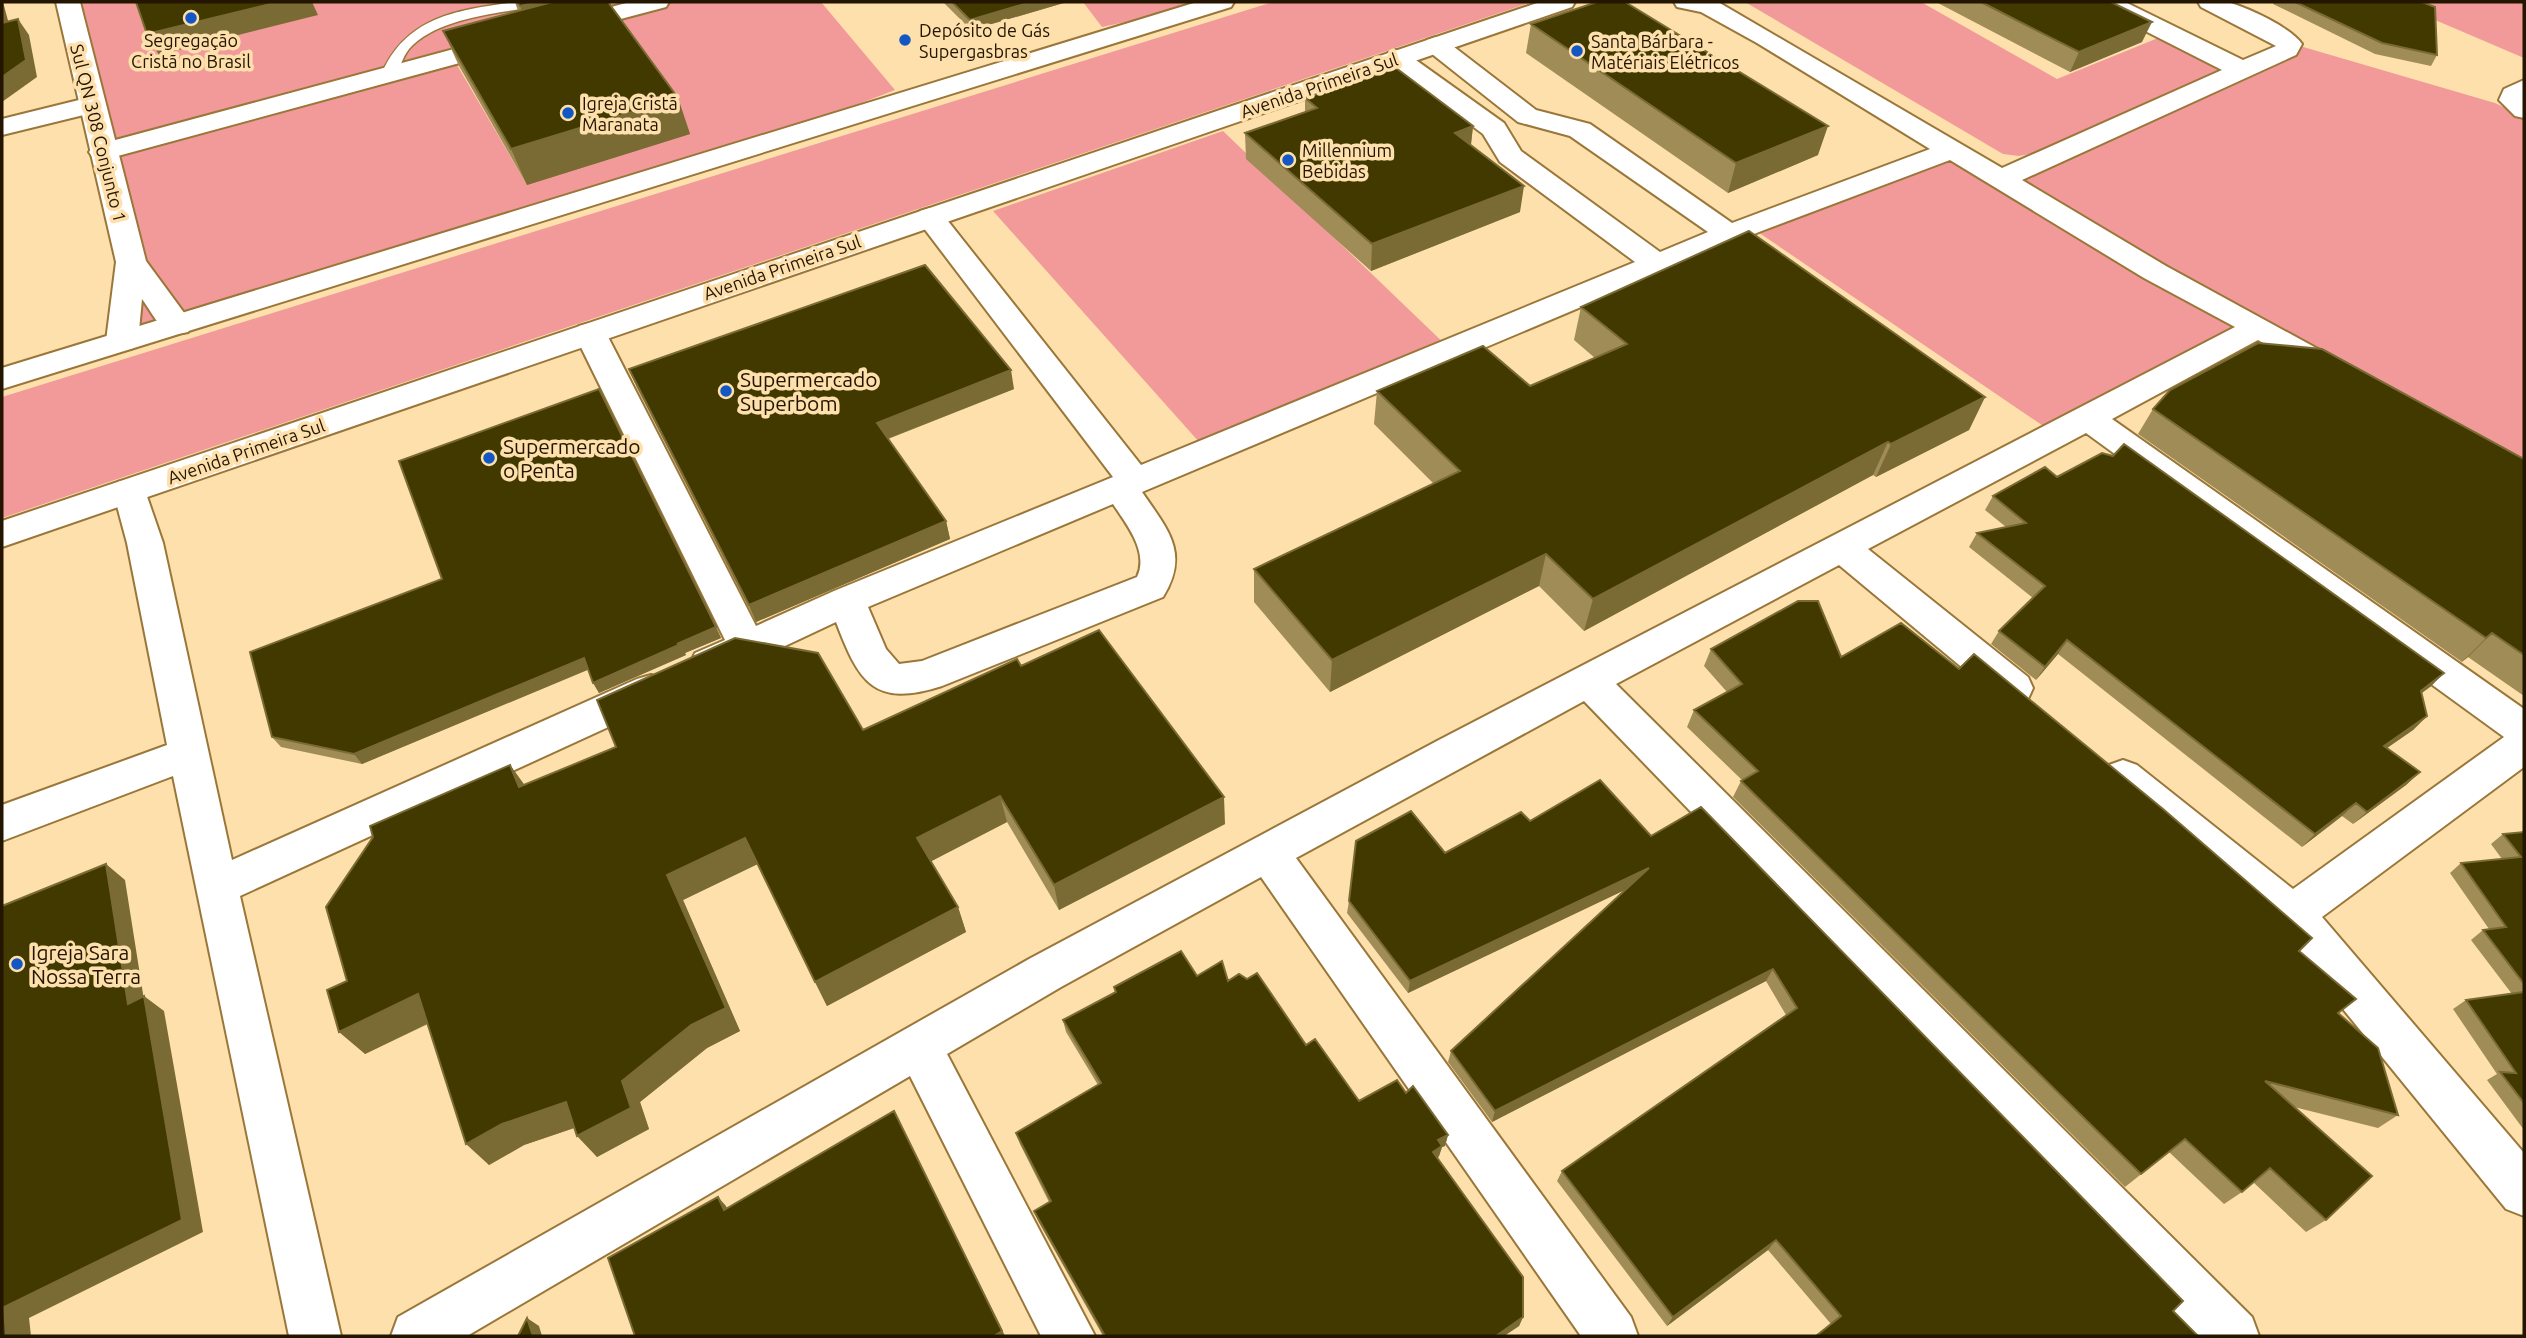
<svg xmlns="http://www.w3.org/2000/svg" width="2526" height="1338" viewBox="0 0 2526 1338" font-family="Ubuntu,sans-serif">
<rect width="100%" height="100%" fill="#fee0ad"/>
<path fill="#f29a9a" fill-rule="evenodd" d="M 84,2 L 821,2 L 895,90 L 702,164 L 144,337 L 101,153 L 73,5 ZM 605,16 L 527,185 L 453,58 Z
M 1083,2 L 1220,2 L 1102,27 Z
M 1273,2 L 1532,2 L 2,518 L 2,397 Z
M 1745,2 L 1921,2 L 2057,79 L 2163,36 L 2231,69 L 2041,152 L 2019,156 L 2003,154 Z
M 2393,2 L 2524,2 L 2524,58 Z
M 2293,44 L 2495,103 L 2524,117 L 2524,469 L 2259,327 L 2055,434 L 1749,226 L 1952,150 L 2001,179 Z
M 1223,131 L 1451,350 L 1208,452 L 993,211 Z"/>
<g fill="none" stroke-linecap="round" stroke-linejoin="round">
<defs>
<path id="service" d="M 515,2 L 550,2 L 543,6 C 504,12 437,17 409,49 C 402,58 400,69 394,78 L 389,80 L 381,75 C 406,16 458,10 515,2 Z"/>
<path id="minor" d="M 630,2 L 669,2 L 666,7 L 564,34 L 555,32 L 552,27 L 555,22 Z
M 1674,2 L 1718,2 L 2002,168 L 2222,70 L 2098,7 L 2095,2 L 2125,2 L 2243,60 L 2276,46 L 2201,7 L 2198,2 C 2208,2 2221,0 2231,3 C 2250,9 2290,27 2302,44 L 2296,55 L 2022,180 L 2166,266 L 2349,366 L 2354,373 L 2349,380 L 2338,383 L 2327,380 L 2258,340 L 2112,419 L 2524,709 L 2524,767 L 2322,917 L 2524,1153 L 2524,1216 L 2506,1209 L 2277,928 L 2109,789 L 2103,777 L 2109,765 L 2123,760 L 2137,765 L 2293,889 L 2504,737 L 2086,433 L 1868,549 L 2028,677 L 2033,688 L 2028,699 L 2014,703 L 2000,699 L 1839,565 L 1616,684 L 2252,1317 L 2259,1336 L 2197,1336 L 1584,701 L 1296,858 L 1631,1317 L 1638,1336 L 1581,1336 L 1261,877 L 1061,987 L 947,1054 L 1095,1336 L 1041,1336 L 910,1076 L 467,1336 L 391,1336 L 398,1317 L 1029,959 L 1437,741 L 2235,327 L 2144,278 L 1950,160 L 1759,232 L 1142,492 C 1168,530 1190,553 1163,597 L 942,686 C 873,708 859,682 836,622 L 723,675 L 709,679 L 695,675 L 690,664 L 695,653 L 725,640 L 574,333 L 579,326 L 590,323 L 601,326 L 606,333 L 756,626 L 834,591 L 1113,477 L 920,223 L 916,217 L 920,211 L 930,208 L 940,211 L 1141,465 L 1635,262 L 1500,162 L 1483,134 L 1388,63 L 1384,58 L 1388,53 L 1397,50 L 1406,53 L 1504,123 L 1521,151 L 1660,252 L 1708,232 L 1570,136 L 1518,122 L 1427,50 L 1423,45 L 1427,40 L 1436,37 L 1445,40 L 1536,110 L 1590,124 L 1732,223 L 1930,149 L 1757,43 L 1701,12 L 1677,7 ZM 1113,504 C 1127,525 1149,552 1137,577 L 922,661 L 899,664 L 886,649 L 868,607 Z
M 506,35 L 515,38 L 519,43 L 515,48 L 103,160 L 93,158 L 89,152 L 93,146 Z
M 2524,80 L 2524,118 L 2515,116 L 2499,100 L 2504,89 Z
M 91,97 L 100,99 L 104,105 L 100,111 L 2,135 L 2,119 Z
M 130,479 L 142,482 L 163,543 L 232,860 L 637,679 L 651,675 L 665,679 L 670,690 L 665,701 L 240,896 L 341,1336 L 289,1336 L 173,776 L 2,841 L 2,805 L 167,745 L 127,543 L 113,491 L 118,482 Z"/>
<path id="tertiary" d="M 56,2 L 80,2 L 146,261 L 193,325 L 188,332 C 162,339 156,318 142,299 L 138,341 L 133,348 L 122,351 L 111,348 L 106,341 L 116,262 Z"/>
<path id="secondary" d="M 1197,2 L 1234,2 L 1231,7 L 2,389 L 2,368 Z
M 1540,2 L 1575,2 L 1572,7 L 2,547 L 2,521 Z"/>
</defs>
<use href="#service" stroke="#9a7739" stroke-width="3"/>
<use href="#minor" stroke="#9a7739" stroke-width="4"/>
<use href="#tertiary" stroke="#9a7739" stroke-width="4"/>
<use href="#secondary" stroke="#9a7739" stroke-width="4"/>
<use href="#service" fill="#fff" fill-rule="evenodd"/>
<use href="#minor" fill="#fff" fill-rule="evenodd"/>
<use href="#tertiary" fill="#fff" fill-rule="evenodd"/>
<use href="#secondary" fill="#fff" fill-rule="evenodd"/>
</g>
<path fill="#a08c56" d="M 515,2 L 608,2 L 678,98 L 690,134 L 527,185 L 459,66 L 443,31 L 518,11 Z
M 943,2 L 1067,2 L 971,30 Z
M 1936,2 L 2111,2 L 2142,42 L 2070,72 Z
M 2274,2 L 2422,2 L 2437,55 L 2431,66 L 2375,54 L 2273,4 Z
M 1531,24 L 1818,155 L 1728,193 L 1526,53 Z
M 1305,98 L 1473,126 L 1471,145 L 1520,212 L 1371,271 L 1246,159 L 1245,133 L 1305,112 Z
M 1581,307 L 1985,397 L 1969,430 L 1876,477 L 1873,475 L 1584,631 L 1539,586 L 1330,692 L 1254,602 L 1254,569 L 1434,484 L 1374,424 L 1377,391 L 1530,386 L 1595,358 L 1574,340 Z
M 629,369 L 1014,389 L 888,439 L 946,521 L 950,539 L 756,622 L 637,388 Z
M 2153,409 L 2524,459 L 2524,696 L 2468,657 L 2462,662 L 2138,434 Z
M 2057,477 L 2444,673 L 2430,687 L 2421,693 L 2427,716 L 2413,730 L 2387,748 L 2420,772 L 2406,785 L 2353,824 L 2342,816 L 2302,847 L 2058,654 L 2036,680 L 1991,644 L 1999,631 L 2033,598 L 1969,547 L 1977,533 L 2006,527 L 1985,510 L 1993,496 Z
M 716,627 L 721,638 L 685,653 L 686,655 L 599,693 L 588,669 L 362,764 L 281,747 L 272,737 Z
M 1711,649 L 1841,657 L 2299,951 L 2338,1013 L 2398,1115 L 2378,1128 L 2294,1107 L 2326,1220 L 2306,1232 L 2253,1182 L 2242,1192 L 2224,1204 L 2169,1152 L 2125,1187 L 1733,797 L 1741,781 L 1742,780 L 1687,727 L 1694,710 L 1727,692 L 1704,666 Z
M 1021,666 L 1225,824 L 1059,910 L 1007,822 L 931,861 L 958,907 L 966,932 L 827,1006 L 757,864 L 683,900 L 740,1031 L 707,1048 L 640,1102 L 649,1129 L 597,1157 L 574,1128 L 524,1145 L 489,1165 L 428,1024 L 365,1054 L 347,981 L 510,765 L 524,785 L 863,730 Z
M 1530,821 L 1651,836 L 2183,1301 L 1831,1324 L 1768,1250 L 1667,1326 L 1557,1181 L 1562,1171 L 1786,1015 L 1766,981 L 1492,1122 L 1448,1062 L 1451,1051 L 1626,889 L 1408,993 L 1347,913 L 1349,901 L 1445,853 Z
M 2524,832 L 2524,1130 L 2487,1080 L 2497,1074 L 2453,1009 L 2466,1000 L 2512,994 L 2471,940 L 2483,930 L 2489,929 L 2450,873 L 2461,863 L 2502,859 L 2491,844 L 2503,834 Z
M 1197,976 L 1228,981 L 1306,1045 L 1359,1101 L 1406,1093 L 1448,1135 L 1445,1146 L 1442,1147 L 1439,1156 L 1438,1158 L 1523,1317 L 1519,1326 L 1504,1336 L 1103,1336 L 1038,1221 L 1034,1211 L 1049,1202 L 1020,1144 L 1016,1133 L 1098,1085 L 1066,1032 L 1063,1020 L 1115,993 L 1114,987 Z"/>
<path fill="#7a6b34" d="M 2,2 L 3,2 L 13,39 L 2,23 Z
M 279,2 L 312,2 L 318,15 L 159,55 L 147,34 Z
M 538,2 L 597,2 L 528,27 L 520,6 Z
M 1031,2 L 1067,2 L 971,30 L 970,20 Z
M 18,19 L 29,35 L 37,77 L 2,102 L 2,77 Z
M 2152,22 L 2142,42 L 2070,72 L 2079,52 Z
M 678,98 L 690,134 L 527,185 L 511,149 Z
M 1473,126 L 1470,152 L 1455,133 Z
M 1828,126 L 1818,155 L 1728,193 L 1736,163 Z
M 1524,186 L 1520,212 L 1371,271 L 1372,244 Z
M 1011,370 L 1014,389 L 882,441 L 877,423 Z
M 1985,397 L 1969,430 L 1876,477 L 1891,444 Z
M 1888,442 L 1873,475 L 1584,631 L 1593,599 Z
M 946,521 L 950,539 L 756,622 L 749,605 Z
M 1546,554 L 1539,586 L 1330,692 L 1332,660 Z
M 716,627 L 721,638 L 685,653 L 686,655 L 599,693 L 593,683 L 677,644 Z
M 2492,633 L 2468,657 L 2462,662 L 2486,638 Z
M 2067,640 L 2058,654 L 2036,680 L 2045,667 Z
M 584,658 L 590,669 L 362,764 L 354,754 Z
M 2444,673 L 2430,687 L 2407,704 L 2421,691 Z
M 2427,716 L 2413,730 L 2371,759 L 2384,746 Z
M 510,765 L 529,791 L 519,787 Z
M 2420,772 L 2406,785 L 2353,824 L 2367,812 Z
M 1000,796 L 1007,822 L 926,864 L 917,838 Z
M 1224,797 L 1225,824 L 1059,910 L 1054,885 Z
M 2356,803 L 2342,816 L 2302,847 L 2315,834 Z
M 745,838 L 758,864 L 683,900 L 740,1031 L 707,1048 L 640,1102 L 649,1129 L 597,1157 L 577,1136 L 622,1081 L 667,875 Z
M 106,864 L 125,880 L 147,1019 L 128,1004 Z
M 1649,868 L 1644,881 L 1408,993 L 1410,981 Z
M 958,907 L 966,932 L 827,1006 L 815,982 Z
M 1773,969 L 1766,981 L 1492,1122 L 1495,1111 Z
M 418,994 L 441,1017 L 365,1054 L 339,1032 Z
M 144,996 L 164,1011 L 203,1232 L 29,1318 L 31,1336 L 6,1336 L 4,1307 Z
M 566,1102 L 586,1124 L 524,1145 L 489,1165 L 466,1144 L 502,1124 Z
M 894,1111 L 1005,1336 L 994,1336 Z
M 1448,1135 L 1445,1146 L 1442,1147 L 1439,1156 L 1431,1162 L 1438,1140 Z
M 718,1197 L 726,1206 L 732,1219 L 724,1210 Z
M 1776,1240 L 1768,1250 L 1667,1326 L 1673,1317 Z
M 1523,1317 L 1519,1326 L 1504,1336 L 1496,1336 Z
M 527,1318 L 539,1326 L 542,1336 L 533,1336 Z"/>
<path fill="#423900" stroke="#7a6b34" stroke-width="2" d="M 136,2 L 279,2 L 147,34 Z
M 517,2 L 538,2 L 520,6 Z
M 552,2 L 608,2 L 678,98 L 511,149 L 443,31 Z
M 952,2 L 1031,2 L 970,20 Z
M 1597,2 L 1625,2 L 1828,126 L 1736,163 L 1531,24 Z
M 1981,2 L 2111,2 L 2152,22 L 2079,52 Z
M 2295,2 L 2422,2 L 2435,7 L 2437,55 L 2382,43 Z
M 18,19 L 26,60 L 2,77 L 2,23 Z
M 1396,68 L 1473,126 L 1455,133 L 1524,186 L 1372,244 L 1245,133 L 1317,108 L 1305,98 Z
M 1749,231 L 1985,397 L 1891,444 L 1888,442 L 1593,599 L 1546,554 L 1332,660 L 1254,569 L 1460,471 L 1377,391 L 1483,346 L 1530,386 L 1627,344 L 1581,307 Z
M 925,265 L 1011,370 L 877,423 L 946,521 L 749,605 L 629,369 Z
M 2258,343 L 2322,349 L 2524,459 L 2524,655 L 2492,633 L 2486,638 L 2153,409 L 2170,390 Z
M 599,389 L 716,627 L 677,644 L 681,644 L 593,683 L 584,658 L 354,754 L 272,737 L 250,652 L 442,579 L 399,461 Z
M 2124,444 L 2444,673 L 2421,691 L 2427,716 L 2384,746 L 2420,772 L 2367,812 L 2356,803 L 2315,834 L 2067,640 L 2045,667 L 1999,631 L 2045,586 L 1977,533 L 2026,523 L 1993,496 L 2045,467 L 2057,477 L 2102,453 L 2113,456 Z
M 1798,601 L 1818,601 L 1841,657 L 1901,623 L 1959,669 L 1974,654 L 2163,809 L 2312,938 L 2299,951 L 2356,999 L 2338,1013 L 2378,1048 L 2398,1115 L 2265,1081 L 2372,1176 L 2326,1220 L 2270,1168 L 2242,1192 L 2185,1139 L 2141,1174 L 1741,781 L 1758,771 L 1694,710 L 1742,684 L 1711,649 Z
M 1099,630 L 1224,797 L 1054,885 L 1000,796 L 917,838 L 958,907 L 815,982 L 745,838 L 667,875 L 726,1008 L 691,1025 L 622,1081 L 631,1108 L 577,1136 L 566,1102 L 502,1124 L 466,1144 L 418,994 L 339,1032 L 327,990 L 347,981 L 326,907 L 373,837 L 370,826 L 510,765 L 519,787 L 616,747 L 597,700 L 735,638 L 818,653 L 863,730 L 1017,659 L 1021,666 Z
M 1600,780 L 1651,836 L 1701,807 L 2183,1301 L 2173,1311 L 2198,1336 L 1816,1336 L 1841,1316 L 1776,1240 L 1673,1317 L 1562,1171 L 1797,1008 L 1773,969 L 1495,1111 L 1451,1051 L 1649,868 L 1410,981 L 1349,901 L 1356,841 L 1411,811 L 1445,853 L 1521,812 L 1530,821 Z
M 2524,832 L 2524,984 L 2483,930 L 2506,927 L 2461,863 L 2521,857 L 2503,834 Z
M 106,864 L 128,1004 L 144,996 L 182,1220 L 4,1307 L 6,1336 L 2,1336 L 2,906 Z
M 1181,951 L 1197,976 L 1222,961 L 1228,981 L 1239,974 L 1247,979 L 1257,973 L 1306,1045 L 1315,1039 L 1359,1101 L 1397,1080 L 1406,1093 L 1413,1086 L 1448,1135 L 1438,1140 L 1442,1146 L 1433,1152 L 1523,1277 L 1523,1317 L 1496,1336 L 1105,1336 L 1034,1211 L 1051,1201 L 1016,1133 L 1101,1083 L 1063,1020 L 1116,992 L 1114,987 Z
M 2524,992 L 2524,1103 L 2500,1072 L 2516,1073 L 2466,1000 Z
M 894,1111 L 1002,1331 L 994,1336 L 635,1336 L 608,1258 L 718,1197 L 724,1210 Z
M 527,1318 L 533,1336 L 518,1336 Z"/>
<g fill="#1357c2" stroke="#fee0ad" stroke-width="2.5">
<circle cx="191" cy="18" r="7"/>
<circle cx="905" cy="40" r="7"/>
<circle cx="1577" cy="51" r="7"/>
<circle cx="568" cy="113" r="7"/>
<circle cx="1288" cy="160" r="7"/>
<circle cx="726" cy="391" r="7"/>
<circle cx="489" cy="458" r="7"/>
<circle cx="17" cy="964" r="7"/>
</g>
<g text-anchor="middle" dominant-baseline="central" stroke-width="7" stroke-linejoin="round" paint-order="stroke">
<g font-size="18" fill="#231500" stroke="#fee0ad" text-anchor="start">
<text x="919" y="30">Depósito de Gás<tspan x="919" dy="21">Supergasbras</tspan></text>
<text x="191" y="40" text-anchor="middle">Segregação<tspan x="191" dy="21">Cristã no Brasil</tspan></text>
<text x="1591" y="41">Santa Bárbara -<tspan x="1591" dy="21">Matériais Elétricos</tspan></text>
<text x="582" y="103">Igreja Cristã<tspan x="582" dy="21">Maranata</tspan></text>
<text x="1302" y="150">Millennium<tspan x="1302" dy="21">Bebidas</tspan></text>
</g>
<g font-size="18" fill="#231500" stroke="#fee0ad">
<text transform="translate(1319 85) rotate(-19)">Avenida Primeira Sul</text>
<text transform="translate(99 133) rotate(76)">Sul QN 308 Conjunto 1</text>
<text transform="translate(782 267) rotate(-19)">Avenida Primeira Sul</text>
<text transform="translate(246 451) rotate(-19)">Avenida Primeira Sul</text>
</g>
<g font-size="21" fill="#231500" stroke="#fee0ad" text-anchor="start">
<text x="740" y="379">Supermercado<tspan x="740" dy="24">Superbom</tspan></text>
<text x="503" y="446">Supermercado<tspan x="503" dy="24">o Penta</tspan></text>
<text x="31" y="952">Igreja Sara<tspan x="31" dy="24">Nossa Terra</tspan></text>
</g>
</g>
<rect width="2526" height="1338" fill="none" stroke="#231500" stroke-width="7"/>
</svg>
